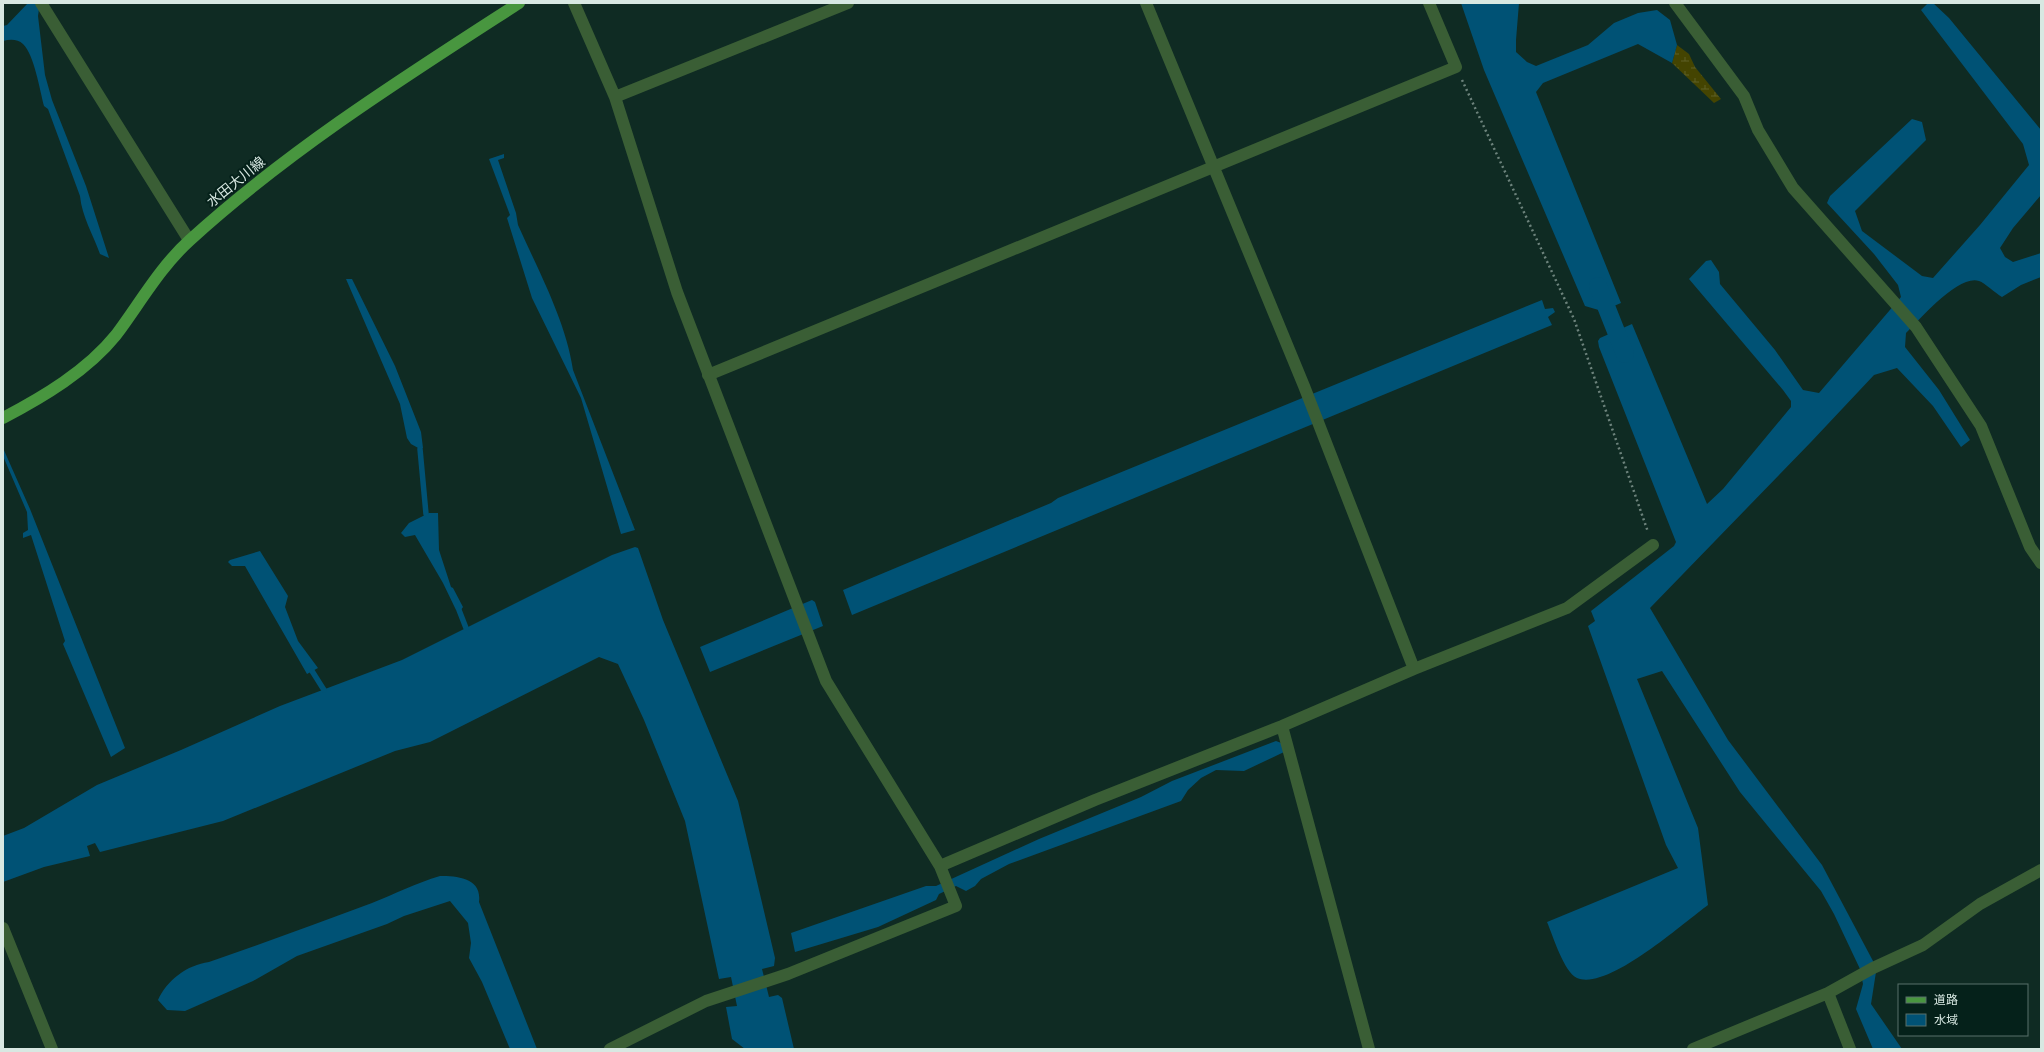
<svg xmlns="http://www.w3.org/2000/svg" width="2044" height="1052" viewBox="0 0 2044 1052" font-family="Spectral,'Noto Sans JP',serif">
<defs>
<pattern id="wetland-marsh" width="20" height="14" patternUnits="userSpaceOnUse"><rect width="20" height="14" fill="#444401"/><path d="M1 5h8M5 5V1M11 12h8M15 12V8" fill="none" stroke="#5e5f26"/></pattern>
</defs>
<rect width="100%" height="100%" fill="#0f2b23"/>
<path fill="url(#wetland-marsh)" d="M 1677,45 L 1689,54 L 1695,67 L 1721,99 L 1714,103 L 1672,63 Z"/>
<path fill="#005275" d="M 28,3 L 49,3 L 39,9 L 38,16 L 45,75 L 52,100 L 86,186 L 109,258 L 100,254 C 93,234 82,217 80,196 L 48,109 L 44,106 C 40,91 34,54 23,44 C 18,39 10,39 3,41 L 3,26 L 7,25 Z
M 1461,3 L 1519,3 L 1516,40 L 1516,52 L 1527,62 L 1536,66 L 1588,45 L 1614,23 L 1638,13 L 1657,10 L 1670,20 L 1677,45 L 1672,63 L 1638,44 L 1543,83 L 1536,92 L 1621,303 L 1602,311 L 1585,306 L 1484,70 Z
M 1928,3 L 1933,3 L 1949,18 L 2041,130 L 2041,195 L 2013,228 L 2000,248 L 2005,257 L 2013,262 L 2041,253 L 2041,277 L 2021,285 L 2002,297 C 1995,293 1985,283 1979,281 C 1959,274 1919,320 1906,333 L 1905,347 L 1939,390 L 1970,440 L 1961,447 L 1933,406 L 1897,368 L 1874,375 L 1811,442 L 1650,608 L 1728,740 L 1822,865 L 1873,961 L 1876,972 L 1871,1004 L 1902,1049 L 1873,1049 L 1856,1009 L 1863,984 L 1860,969 L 1834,914 L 1821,891 L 1740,792 L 1662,671 L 1637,679 L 1698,828 L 1708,905 C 1683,923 1608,991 1577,978 C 1564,972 1553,936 1547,922 L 1678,868 L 1666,845 L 1588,626 L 1595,621 L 1591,611 L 1674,546 L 1676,542 L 1599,347 L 1598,341 L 1600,338 L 1632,324 L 1707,504 L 1723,489 L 1791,407 L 1791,401 L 1783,390 L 1689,279 L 1706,261 L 1711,260 L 1719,272 L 1720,284 L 1775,350 L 1803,390 L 1819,393 L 1901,297 L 1898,285 L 1874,254 L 1827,203 L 1830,196 L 1912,119 L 1922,122 L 1926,140 L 1855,211 L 1862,231 L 1922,276 L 1933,278 L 1980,225 L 2029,165 L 2023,144 L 1921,10 Z
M 504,154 L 504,158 L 498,160 L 516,213 L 518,225 C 538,270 566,321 573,370 L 635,530 L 621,534 L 581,398 L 532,298 L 507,218 L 510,215 L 489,159 Z
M 346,279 L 352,279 L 395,366 L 421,432 L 423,448 L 420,449 L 411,444 L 407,438 L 400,404 Z
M 1542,300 L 1545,309 L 1553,308 L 1555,312 L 1548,317 L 1552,325 L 852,615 L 843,590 L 1051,503 L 1058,498 Z
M 3,448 L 30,509 L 125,748 L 111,757 L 63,644 L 65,641 L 31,535 L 23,538 L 23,533 L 28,530 L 27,512 L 3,456 Z
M 429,513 L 438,513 L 439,550 L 451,587 L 453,588 L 463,607 L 461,610 L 456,610 L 443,583 L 415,535 L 405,537 L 401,533 L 409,523 Z
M 635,547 L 638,548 L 663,620 L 738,801 L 775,958 L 774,966 L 762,969 L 769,997 L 778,995 L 782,998 L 794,1049 L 745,1049 L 732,1039 L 726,1007 L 737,1006 L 731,977 L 719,979 L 685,821 L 644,720 L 618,664 L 599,657 L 430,742 L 395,751 L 223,821 L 100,852 L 95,843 L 87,846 L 90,856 L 44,867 L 3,882 L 3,836 L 24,828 L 97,785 L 181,750 L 280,706 L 402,660 L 612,555 Z
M 260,551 L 288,596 L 285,607 L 298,641 L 318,668 L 307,674 L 245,566 L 232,566 L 228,562 L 230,560 Z
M 812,600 L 815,602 L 823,626 L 710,672 L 700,647 Z
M 1276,741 L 1284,744 L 1284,752 L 1244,771 L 1216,770 L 1201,778 L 1188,790 L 1181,801 L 1009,864 L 981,879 L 975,886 L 966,891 L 956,886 L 939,894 L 936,900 L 878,927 L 795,952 L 791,933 L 926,886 L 936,886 L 1039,839 L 1141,797 L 1172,781 Z
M 440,876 C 458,876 482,878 479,902 L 537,1049 L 510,1049 L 482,982 L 469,958 L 471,943 L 468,923 L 450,901 L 404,916 L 387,924 L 297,956 L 253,981 L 185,1011 L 167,1010 L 158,1000 C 167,980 187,965 209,962 C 264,943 318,923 372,903 C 395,894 416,883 440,876 Z"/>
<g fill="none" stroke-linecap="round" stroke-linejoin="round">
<path stroke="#005275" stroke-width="5.5" d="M 420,449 L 426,514
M 459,610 L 466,628
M 312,671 L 324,690"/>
<path stroke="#005275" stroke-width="18" d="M 1598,286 L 1625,354"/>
<path stroke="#6d837c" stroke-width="2.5" stroke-dasharray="2 3" stroke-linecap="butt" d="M 1462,80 L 1574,319 L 1648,532"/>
<path stroke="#3a5e35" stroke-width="12" d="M 41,3 L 189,240
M 574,3 L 615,97 L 677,292 L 826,681 L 940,866 L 956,906 L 788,974 L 706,1001 L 610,1049
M 1146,3 L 1304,386 L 1414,669
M 1675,3 L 1744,96 L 1758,130 L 1793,188 L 1916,327 L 1981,426 L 2030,547 L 2041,563
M 615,97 L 848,3
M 708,375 L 1456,67 L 1429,3
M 1282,726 L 1369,1049
M 940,866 L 1095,800 L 1282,726 L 1414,669 L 1567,608 L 1653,545
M 3,928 L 52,1049
M 1828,993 L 1850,1049
M 1693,1049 L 1828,993 L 1873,968 L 1923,945 L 1980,904 L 2041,870"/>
<path stroke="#48963f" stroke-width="12" d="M 3,418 C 43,397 87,371 116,335 C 140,303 160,267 190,240 C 290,149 406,76 519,3"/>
</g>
<g text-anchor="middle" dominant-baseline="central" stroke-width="4" stroke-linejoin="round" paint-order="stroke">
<g font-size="14" fill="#d8e8e2" stroke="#05211a">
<text transform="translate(236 182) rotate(-39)">水田大川線</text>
</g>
</g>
<rect width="2044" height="1052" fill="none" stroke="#d8e8e2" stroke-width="8"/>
<rect x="1898" y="984" width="130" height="52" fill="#05211a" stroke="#59716a"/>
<rect x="1906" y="997" width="20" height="6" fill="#48963f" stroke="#59716a"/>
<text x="1934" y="1004" font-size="12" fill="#d8e8e2">道路</text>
<rect x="1906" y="1014" width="20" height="12" fill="#005275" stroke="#59716a"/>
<text x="1934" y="1024" font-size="12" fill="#d8e8e2">水域</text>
</svg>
